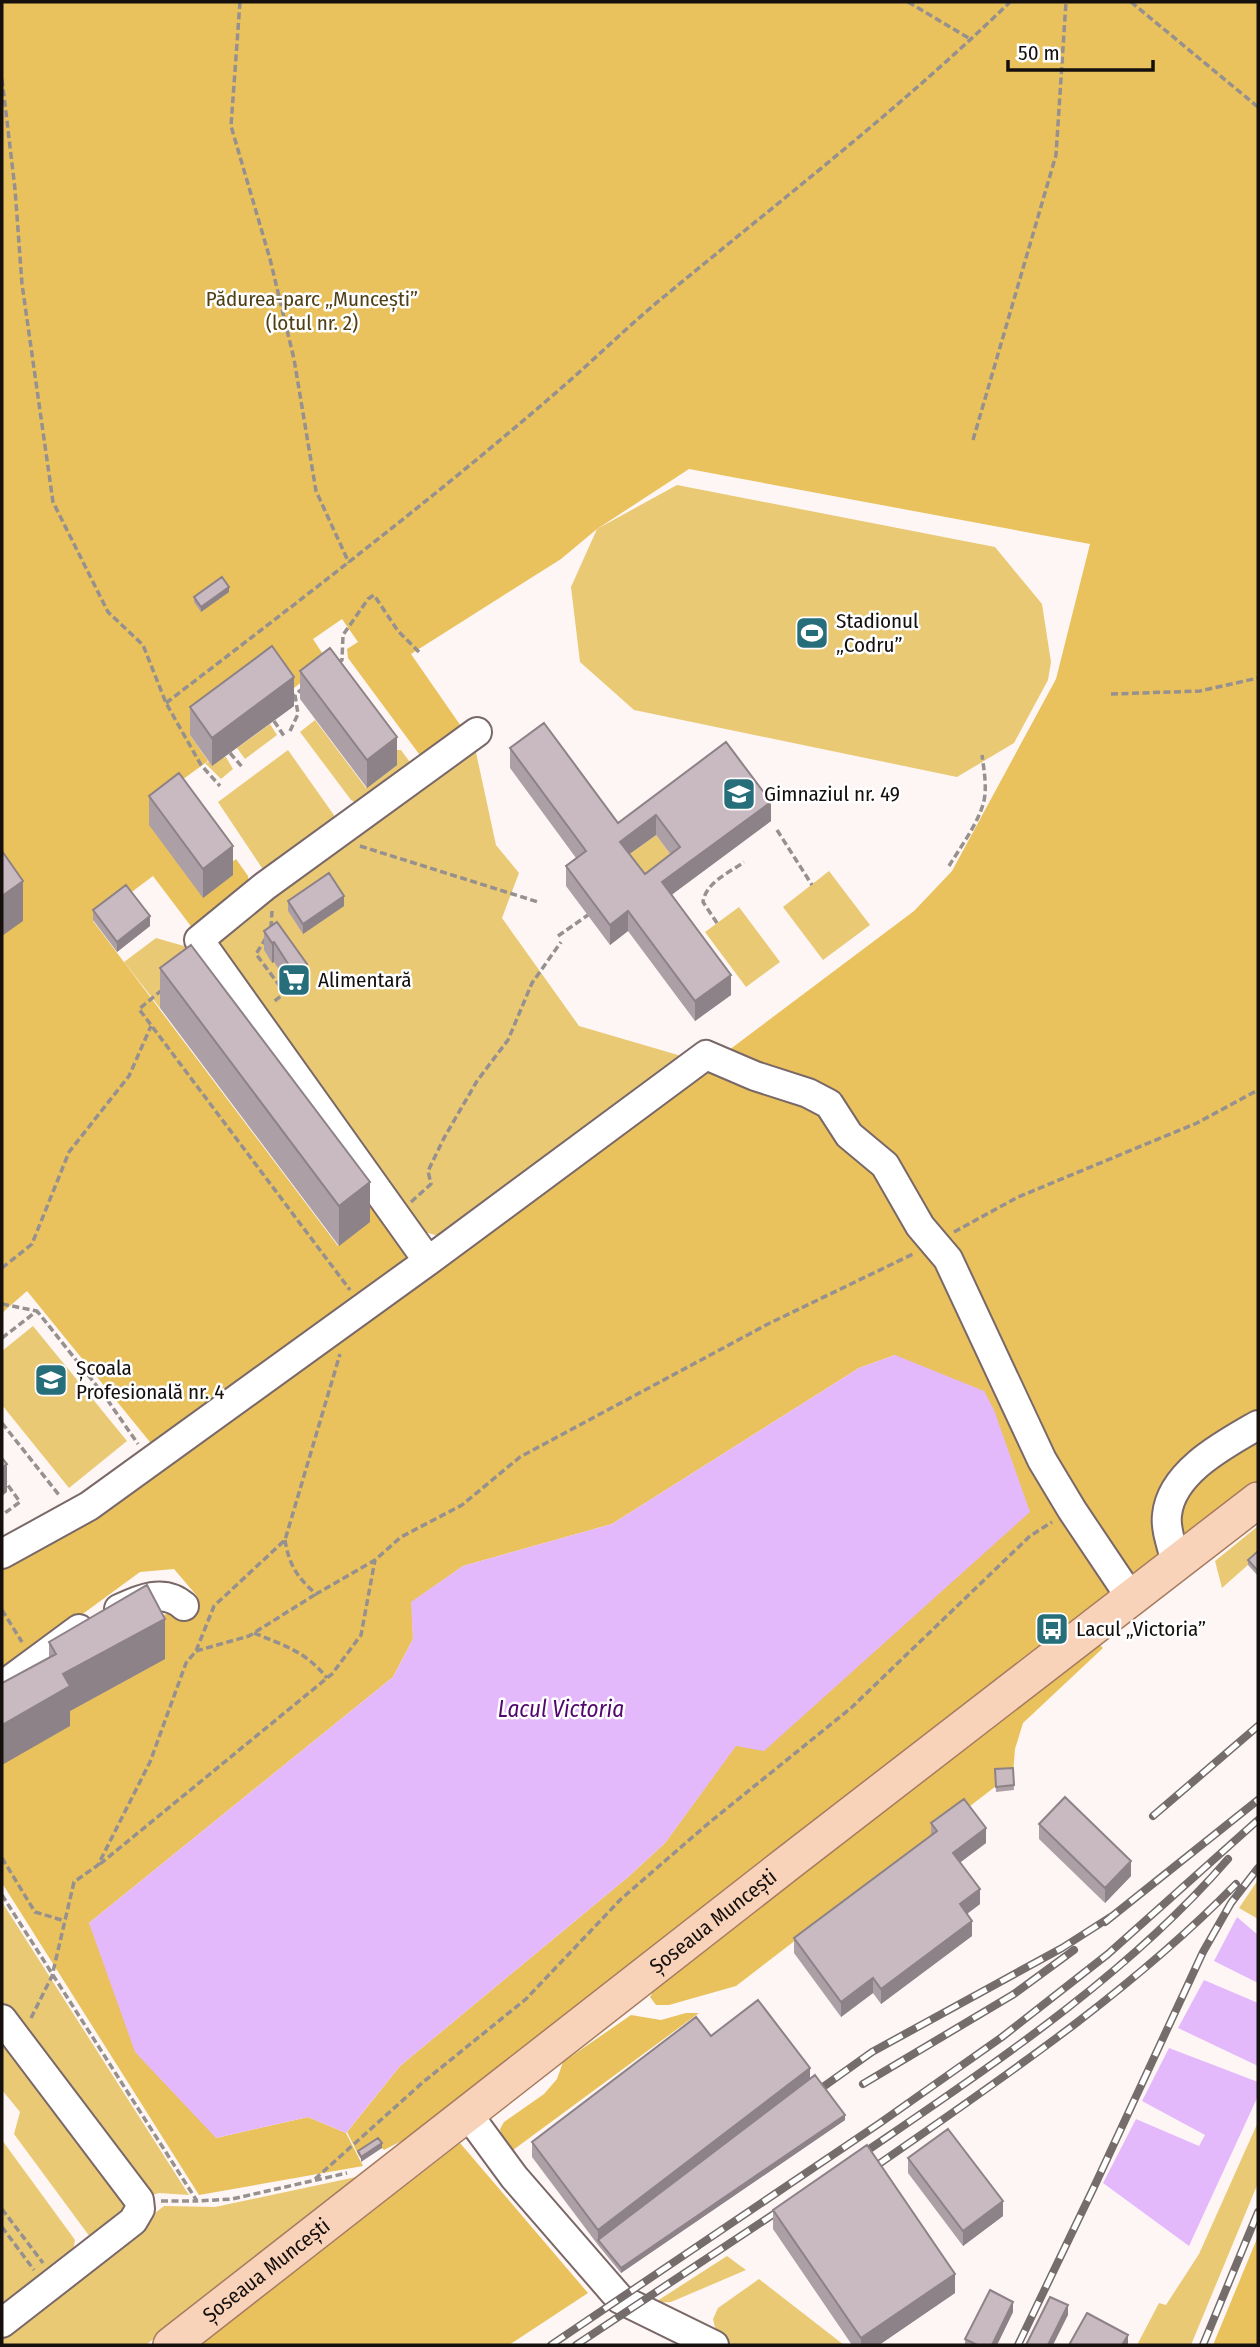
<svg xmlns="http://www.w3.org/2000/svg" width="1260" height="2347" viewBox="0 0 1260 2347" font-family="'Fira Sans Condensed',sans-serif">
<rect width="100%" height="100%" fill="#fdf6f5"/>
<path fill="#eac975" d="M 677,485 L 995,547 L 1042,604 L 1051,662 L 1048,680 L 1014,743 L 957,777 L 634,710 L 580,662 L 571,587 L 597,529 Z
M 315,720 L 366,788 L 395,750 L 401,750 L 412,765 L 360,805 L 351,800 L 300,732 Z
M 270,724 L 277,735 L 245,759 L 237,748 Z
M 474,743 L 496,845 L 519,873 L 502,918 L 579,1026 L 678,1055 L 682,1061 L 616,1113 L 438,1236 L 422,1231 L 223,962 L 213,934 Z
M 288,750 L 336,818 L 266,874 L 218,802 Z
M 226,757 L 233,769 L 221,779 L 205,763 Z
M 656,835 L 680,867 L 645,894 L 620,861 Z
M 829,871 L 870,925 L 823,960 L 783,907 Z
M 739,907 L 780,962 L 746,987 L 705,932 Z
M 156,938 L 191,948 L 160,1008 L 124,962 Z
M 33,1326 L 127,1441 L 69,1488 L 2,1405 L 2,1351 Z
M 1258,1526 L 1258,1556 L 1222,1588 L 1215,1561 Z
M 1258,1880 L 1258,1919 L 1239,1908 Z
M 2,1902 L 189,2195 L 159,2193 L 142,2198 L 2,2006 Z
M 2,2030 L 133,2208 L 101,2237 L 90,2237 L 14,2134 L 20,2112 L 2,2090 Z
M 1258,2122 L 1258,2183 L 1191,2345 L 1137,2345 L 1159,2303 L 1166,2305 L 1199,2254 Z
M 2,2140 L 75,2240 L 73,2252 L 2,2311 Z
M 356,2177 L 146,2345 L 2,2345 L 2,2332 L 164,2206 L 215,2207 Z
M 727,2256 L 746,2270 L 671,2302 L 654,2303 Z
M 759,2279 L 844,2345 L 732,2345 L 716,2332 L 713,2319 L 718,2308 Z"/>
<path fill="#e9c25d" d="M 2,2 L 1258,2 L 1258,1486 L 425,2129 L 384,2150 L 382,2148 L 359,2156 L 347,2132 L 400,2066 L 628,1877 L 665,1843 L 736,1745 L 895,1355 L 859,1368 L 612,1524 L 463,1566 L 412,1602 L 413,1639 L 393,1677 L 89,1923 L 216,2138 L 308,2117 L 346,2133 L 363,2166 L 199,2195 L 2,1883 L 2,1765 L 63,1714 L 147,1625 L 197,1596 L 174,1569 L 140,1572 L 2,1673 L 2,1563 L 709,1065 L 914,911 L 952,871 L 1056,679 L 1090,544 L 689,469 L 597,529 L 561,559 L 411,654 L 465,732 L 422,758 L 348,658 L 347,649 L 358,642 L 342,619 L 313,639 L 328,662 L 286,694 L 190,735 L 208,761 L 182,780 L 227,866 L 236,859 L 248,876 L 249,887 L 193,929 L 153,876 L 93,921 L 338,1246 L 361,1210 L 373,1203 L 411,1255 L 407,1261 L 154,1447 L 27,1291 L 2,1313 Z
M 1096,1641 L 1103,1648 L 1023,1723 L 1015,1749 L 1013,1773 L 736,1986 L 669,2005 L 656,2005 L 650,1997 L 655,1988 Z
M 686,2013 L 699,2013 L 509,2153 L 503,2143 L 500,2129 L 504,2122 L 544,2094 L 557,2079 L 563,2062 L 631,2015 L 661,2020 Z
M 460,2143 L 588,2293 L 509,2345 L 201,2345 Z
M 1258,2235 L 1258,2345 L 1213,2345 L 1256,2241 Z"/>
<path fill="#e4b9fc" d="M 895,1355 L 984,1391 L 994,1410 L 1030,1512 L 764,1751 L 736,1746 L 665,1843 L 628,1877 L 400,2066 L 346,2133 L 308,2117 L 216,2138 L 135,2052 L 89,1923 L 393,1677 L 413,1639 L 411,1602 L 463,1566 L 612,1524 L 859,1368 Z
M 1237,1917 L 1258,1935 L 1258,1983 L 1214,1961 Z
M 1204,1980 L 1258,2003 L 1258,2066 L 1178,2028 Z
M 1169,2048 L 1258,2082 L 1258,2096 L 1189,2246 L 1103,2183 L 1136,2119 L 1199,2146 L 1205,2135 L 1142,2101 Z"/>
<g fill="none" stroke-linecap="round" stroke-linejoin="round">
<defs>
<path id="minor" d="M 428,1261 L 199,940 L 265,886 L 477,732
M 2,1554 L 89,1506 L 428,1261 L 706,1055 L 755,1076 L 808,1093 L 829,1104 L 849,1135 L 885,1165 L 920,1226 L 948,1259 L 1042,1460 L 1072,1510 L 1131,1598
M 1176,1563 C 1173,1549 1165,1530 1167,1515 C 1171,1472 1225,1444 1258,1425
M 119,1609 C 140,1599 164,1588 184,1606
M 2,1686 L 79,1629
M 2,2019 L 139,2200 L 140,2209 L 133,2221 L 2,2323
M 467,2113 L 514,2177 L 620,2299 L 714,2345"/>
<g id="major">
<path id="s1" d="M 171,2345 L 788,1863 L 1258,1500"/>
</g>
</defs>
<use href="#minor" stroke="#796867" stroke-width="32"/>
<use href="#major" stroke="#a67b5f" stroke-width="38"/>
<path stroke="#96908f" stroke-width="3.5" stroke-dasharray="7 3.5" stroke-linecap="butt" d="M 240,2 L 231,126 L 270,259 L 294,359 L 316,491 L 349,563
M 908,2 L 972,40
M 1131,2 L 1258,107
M 2,79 L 15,189 L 22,284 L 53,502 L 108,612 L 143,645 L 166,703 L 201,765 L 220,786
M 973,440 L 1056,155 L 1066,2
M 338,663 L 342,660 L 343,635 L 368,599 L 374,595 L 398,631 L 420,653
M 1111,694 L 1200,691 L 1258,678
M 166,703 C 299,601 432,500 559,390 C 595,359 629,325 666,295 C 782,199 902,107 1010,2
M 274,721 L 284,736
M 290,731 L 298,714 L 295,695 L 303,688
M 230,753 L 243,768
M 777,830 L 812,885
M 360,846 L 538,902
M 949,866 C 961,846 978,824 984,801 C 987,786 984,770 982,755
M 717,923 L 703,902 C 706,882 729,873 744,862
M 271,928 L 272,911
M 558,936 L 588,915
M 266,938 L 256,954 L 285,993 L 272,1003
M 162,990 L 139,1009 L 350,1290
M 411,1202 L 431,1184 L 428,1171 L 444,1138 L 477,1081 L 508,1040 L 532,983 L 561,942
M 954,1232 L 1018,1197 L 1197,1123 L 1258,1090
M 2,1268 L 32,1244 L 69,1152 L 129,1076 L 151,1026
M 2,1304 L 37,1311
M 2,1338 L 37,1311 L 104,1395 L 138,1444
M 2,1423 L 59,1495
M 2,1477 L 20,1502 L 2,1515
M 285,1540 C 289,1565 297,1577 316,1594 L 375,1560 L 401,1537 L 462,1505 L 520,1457 L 768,1324 L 913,1254
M 2,1610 L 22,1642
M 254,1633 C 285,1646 305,1651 327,1678
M 196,1651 L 249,1636 L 316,1594
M 2,1858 L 35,1912 L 65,1921
M 100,1864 L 332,1674 L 361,1635 L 375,1560
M 2,1895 L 197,2201 L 232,2199 L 347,2173
M 31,2018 L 52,1976 L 74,1882 L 98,1865 L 150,1762 L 186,1663 L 196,1651 L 214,1606 L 285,1540 L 340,1354
M 315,2179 L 422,2083 L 526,1999 L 621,1899 L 710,1822 L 851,1708 L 1030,1536 L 1052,1522
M 161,2201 L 197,2201
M 2,2209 L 43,2263
M 2,2227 L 34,2270"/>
<use href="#minor" stroke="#fff" stroke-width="28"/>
<use href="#major" stroke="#f8d3b9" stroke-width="35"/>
<defs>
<path id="rail" d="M 1153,1816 L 1258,1726
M 1105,1922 L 1258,1800
M 863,2084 L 1014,1994 L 1074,1950
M 809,2097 L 872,2052 L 1062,1948 L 1112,1916
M 855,2159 C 986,2069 1123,1980 1228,1859
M 876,2166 C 1001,2079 1129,1993 1236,1884
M 551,2345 L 880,2123 L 1002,2037 L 1108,1954 L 1258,1820
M 576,2345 L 789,2204
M 1018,2345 L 1094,2187 L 1203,1952 L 1231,1903 L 1258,1868
M 1203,2345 L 1258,2212"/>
</defs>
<use href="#rail" stroke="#746d6c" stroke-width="8"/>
<use href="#rail" stroke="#fff" stroke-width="5" stroke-dasharray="16" stroke-linecap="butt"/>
</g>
<path fill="#ad9fa6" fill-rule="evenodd" d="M 229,592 L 201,612 L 194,602 L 194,597 Z
M 300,671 L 397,765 L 367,788 L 300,699 Z
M 294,706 L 212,766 L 190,735 L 190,707 Z
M 726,742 L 771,821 L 671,895 L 731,995 L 695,1021 L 628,931 L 610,945 L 566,886 L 566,866 L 576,858 L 510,768 L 510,748 L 618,823 ZM 656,835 L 671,855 L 645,874 L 629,854 Z
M 149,796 L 233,875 L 203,898 L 149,825 Z
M 288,901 L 344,906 L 303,934 L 288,911 Z
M 93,910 L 150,926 L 117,952 L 93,920 Z
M 277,922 L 307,984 L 294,992 L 274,962 L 272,963 L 264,950 L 264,931 Z
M 160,968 L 370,1222 L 339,1246 L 160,1008 Z
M 1258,1553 L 1258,1576 L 1248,1565 L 1248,1560 Z
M 49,1642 L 165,1659 L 70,1711 L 70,1726 L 49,1658 Z
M 1013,1768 L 1014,1790 L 996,1792 L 995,1769 Z
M 931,1823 L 986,1843 L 960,1862 L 980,1904 L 967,1914 L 972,1936 L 881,2004 L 873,1993 L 841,2017 L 794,1953 L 794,1938 L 931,1836 Z
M 1039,1824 L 1131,1876 L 1105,1903 L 1039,1839 Z
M 711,2036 L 810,2079 L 845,2120 L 621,2273 L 598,2245 L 532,2157 L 532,2142 Z
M 908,2158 L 1003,2216 L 963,2246 L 908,2173 Z
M 773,2210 L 955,2293 L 879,2345 L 852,2345 L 773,2229 Z
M 1013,2312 L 997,2345 L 965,2345 L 965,2339 Z"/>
<path fill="#8d8287" d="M 229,587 L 229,592 L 201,612 L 201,607 Z
M 294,677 L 294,706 L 212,766 L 212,738 Z
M 397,737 L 397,765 L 367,788 L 367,760 Z
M 771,802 L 771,821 L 662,902 L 662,882 Z
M 656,815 L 656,835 L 620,861 L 620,842 Z
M 233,846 L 233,875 L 203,898 L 203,869 Z
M 23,881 L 23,921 L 2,936 L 2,896 Z
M 344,896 L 344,906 L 303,934 L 303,924 Z
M 628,911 L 628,931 L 610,945 L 610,925 Z
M 150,916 L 150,926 L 117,952 L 117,942 Z
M 274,942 L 274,962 L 272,963 L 272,943 Z
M 307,964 L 307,984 L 294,992 L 294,973 Z
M 731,975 L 731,995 L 695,1021 L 695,1001 Z
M 370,1182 L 370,1222 L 339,1246 L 339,1206 Z
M 7,1464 L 7,1492 L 2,1496 L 2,1468 Z
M 165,1619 L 165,1659 L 70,1711 L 70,1726 L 2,1765 L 2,1725 L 63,1674 Z
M 986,1828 L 986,1843 L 953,1868 L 953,1853 Z
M 1131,1861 L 1131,1876 L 1105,1903 L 1105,1888 Z
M 980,1889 L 980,1904 L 960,1919 L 960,1904 Z
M 972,1921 L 972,1936 L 881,2004 L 881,1989 Z
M 873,1978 L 873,1993 L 841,2017 L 841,2002 Z
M 810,2068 L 810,2083 L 598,2240 L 598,2230 Z
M 845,2115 L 845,2120 L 621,2273 L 621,2268 Z
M 382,2143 L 382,2148 L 361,2162 L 361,2157 Z
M 1003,2201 L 1003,2216 L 963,2246 L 963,2231 Z
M 955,2274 L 955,2293 L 879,2345 L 861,2345 L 861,2338 Z
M 1013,2302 L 1013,2312 L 997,2345 L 992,2345 Z
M 1068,2305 L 1068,2315 L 1053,2345 L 1048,2345 Z
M 1128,2335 L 1128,2345 L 1122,2345 Z"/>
<path fill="#c9b9c1" stroke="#8d8287" stroke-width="2" fill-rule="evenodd" d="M 222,577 L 229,587 L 201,607 L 194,597 Z
M 272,646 L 294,677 L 212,738 L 190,707 Z
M 330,648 L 397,737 L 367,760 L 300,671 Z
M 544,723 L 618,823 L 726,742 L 771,802 L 662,882 L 731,975 L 695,1001 L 628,911 L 610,925 L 566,866 L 586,851 L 510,748 ZM 656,815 L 680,847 L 645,874 L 620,842 Z
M 179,773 L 233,846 L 203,869 L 149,796 Z
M 2,851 L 23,881 L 2,896 Z
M 329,873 L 344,896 L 303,924 L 288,901 Z
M 126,885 L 150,916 L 117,942 L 93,910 Z
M 277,922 L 307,964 L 294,973 L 274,942 L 272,943 L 264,931 Z
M 191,945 L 370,1182 L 339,1206 L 160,968 Z
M 2,1458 L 7,1464 L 2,1468 Z
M 1257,1552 L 1258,1553 L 1258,1571 L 1248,1560 Z
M 147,1585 L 165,1619 L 63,1674 L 70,1686 L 2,1725 L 2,1683 L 56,1654 L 49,1642 Z
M 1013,1768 L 1014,1785 L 996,1787 L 995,1769 Z
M 1065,1797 L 1131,1861 L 1105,1888 L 1039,1824 Z
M 964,1799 L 986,1828 L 953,1853 L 980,1889 L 960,1904 L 972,1921 L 881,1989 L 873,1978 L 841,2002 L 794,1938 L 937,1831 L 931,1823 Z
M 758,2000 L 810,2068 L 598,2230 L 532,2142 L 696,2017 L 711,2036 Z
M 815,2075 L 845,2115 L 621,2268 L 598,2240 Z
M 948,2129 L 1003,2201 L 963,2231 L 908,2158 Z
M 378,2138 L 382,2143 L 361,2157 L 358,2151 Z
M 867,2145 L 955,2274 L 861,2338 L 773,2210 Z
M 990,2290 L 1013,2302 L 992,2345 L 977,2345 L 965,2339 Z
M 1050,2297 L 1068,2305 L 1048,2345 L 1026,2345 Z
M 1087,2313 L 1128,2335 L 1122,2345 L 1069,2345 Z"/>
<defs>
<symbol id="stadium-square" viewBox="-11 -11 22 22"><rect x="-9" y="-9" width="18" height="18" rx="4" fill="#276e7b" stroke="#fff"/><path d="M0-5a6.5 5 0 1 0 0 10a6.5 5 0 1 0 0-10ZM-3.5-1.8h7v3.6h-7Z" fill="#fff"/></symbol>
<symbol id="school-square" viewBox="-11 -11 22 22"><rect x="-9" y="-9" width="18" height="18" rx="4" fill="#276e7b" stroke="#fff"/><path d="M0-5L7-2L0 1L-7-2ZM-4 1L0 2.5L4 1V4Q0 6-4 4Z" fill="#fff"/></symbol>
<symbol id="supermarket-square" viewBox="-11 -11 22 22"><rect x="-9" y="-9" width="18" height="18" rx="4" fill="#276e7b" stroke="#fff"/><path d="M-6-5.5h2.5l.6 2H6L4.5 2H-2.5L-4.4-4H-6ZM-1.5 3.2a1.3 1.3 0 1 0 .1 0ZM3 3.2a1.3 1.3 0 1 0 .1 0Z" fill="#fff"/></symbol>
<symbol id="university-square" viewBox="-11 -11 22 22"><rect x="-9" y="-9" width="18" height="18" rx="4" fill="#276e7b" stroke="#fff"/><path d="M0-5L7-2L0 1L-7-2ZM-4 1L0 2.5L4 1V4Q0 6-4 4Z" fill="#fff"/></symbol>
<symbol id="bus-square" viewBox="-11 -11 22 22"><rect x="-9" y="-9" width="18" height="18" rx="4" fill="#276e7b" stroke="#fff"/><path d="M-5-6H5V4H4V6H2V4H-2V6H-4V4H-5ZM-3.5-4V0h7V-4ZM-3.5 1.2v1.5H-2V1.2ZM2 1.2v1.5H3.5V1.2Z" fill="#fff"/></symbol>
</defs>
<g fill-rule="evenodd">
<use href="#stadium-square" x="793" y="614" width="38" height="38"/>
<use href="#school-square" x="720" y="775" width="38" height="38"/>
<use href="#supermarket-square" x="275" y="961" width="38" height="38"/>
<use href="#university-square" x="32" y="1361" width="38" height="38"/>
<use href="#bus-square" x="1033" y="1610" width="38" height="38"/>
</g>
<g text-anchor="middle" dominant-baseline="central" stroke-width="5" stroke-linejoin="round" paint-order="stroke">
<g font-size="21" fill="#4f3f14" stroke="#fff">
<text x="312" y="299">Pădurea-parc „Muncești”<tspan x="312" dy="24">(lotul nr. 2)</tspan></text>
</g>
<g font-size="21" fill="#150f0e" stroke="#fff" text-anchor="start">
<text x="836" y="621">Stadionul<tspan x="836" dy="24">„Codru”</tspan></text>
<text x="764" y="794">Gimnaziul nr. 49</text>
<text x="318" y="980">Alimentară</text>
<text x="76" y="1368">Școala<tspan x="76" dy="24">Profesională nr. 4</tspan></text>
<text x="1076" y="1629">Lacul „Victoria”</text>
</g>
<g font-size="21" fill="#150f0e" stroke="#fff">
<text stroke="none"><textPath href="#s1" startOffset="688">Șoseaua Muncești</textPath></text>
<text stroke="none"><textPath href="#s1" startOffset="121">Șoseaua Muncești</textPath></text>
</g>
<g font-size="23" font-style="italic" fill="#51076d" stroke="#fff">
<text x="561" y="1709">Lacul Victoria</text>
</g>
</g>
<rect width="1260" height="2347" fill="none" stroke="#150f0e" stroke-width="7"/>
<path d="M1008 60v10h145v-10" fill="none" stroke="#150f0e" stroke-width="3.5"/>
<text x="1018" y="60" font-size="21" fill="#150f0e" stroke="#ffffff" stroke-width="5" paint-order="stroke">50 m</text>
</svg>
